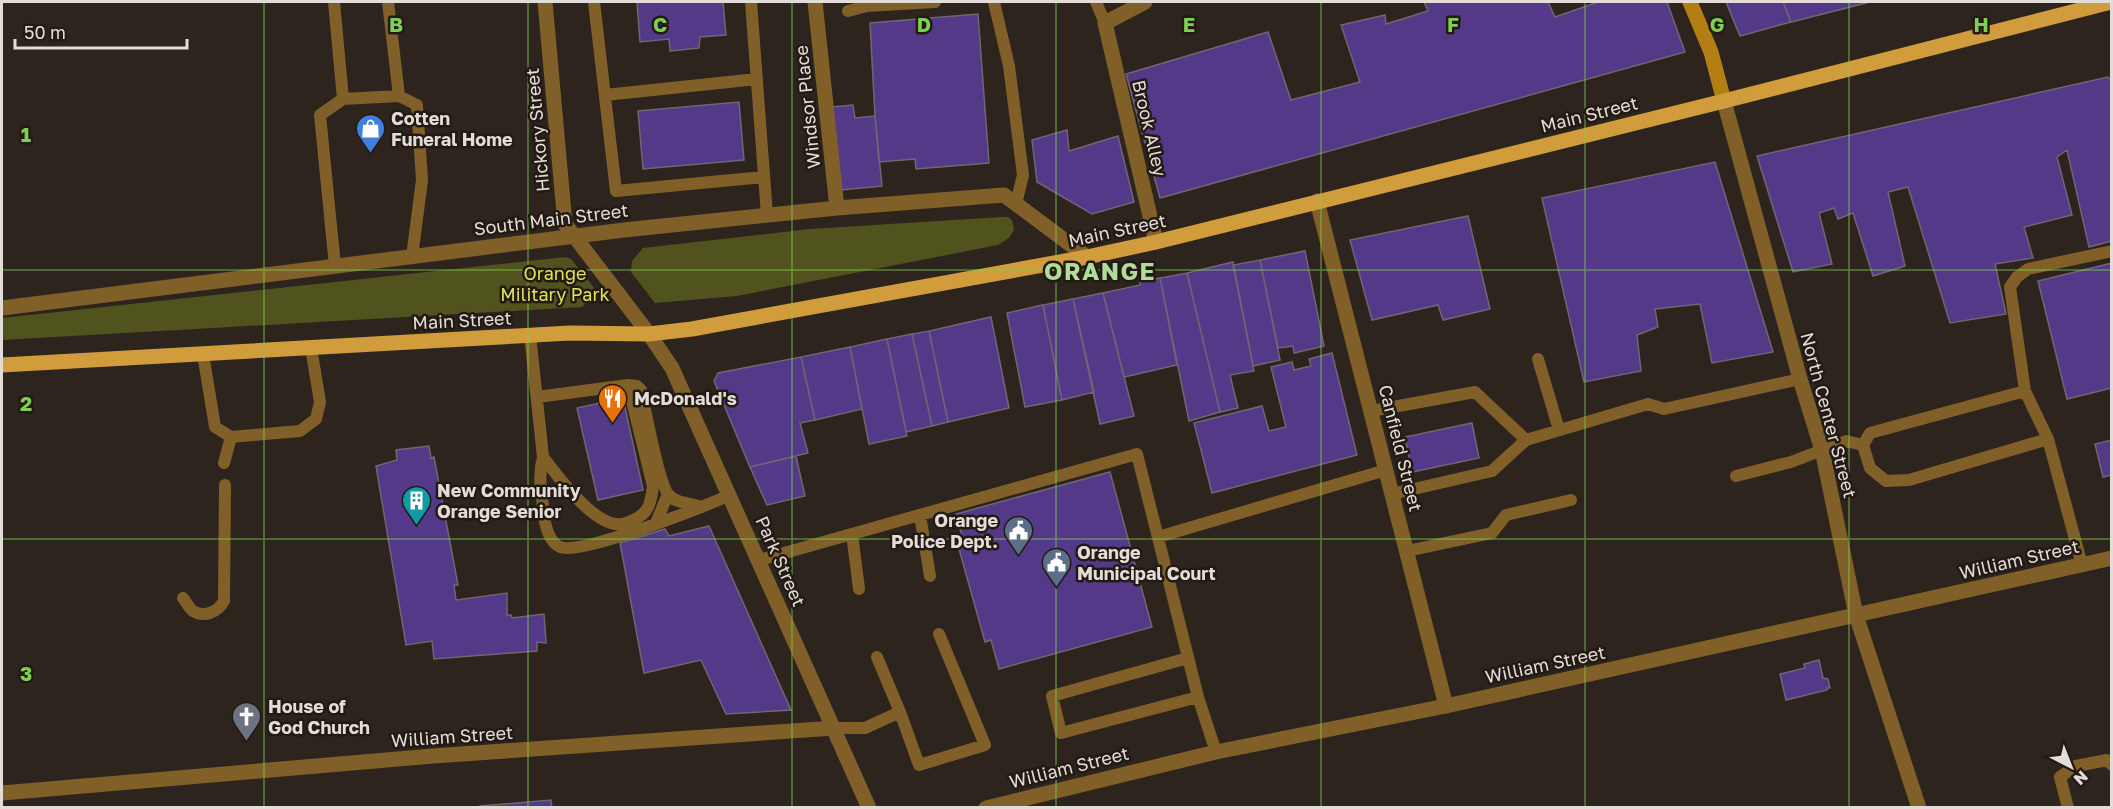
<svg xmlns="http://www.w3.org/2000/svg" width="2113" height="809" viewBox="0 0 2113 809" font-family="'Golos Text',sans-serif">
<rect width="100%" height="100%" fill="#2d241e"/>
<path fill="#51531e" d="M 1001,217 L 1008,217 L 1012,220 L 1014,230 L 1009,238 L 998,245 L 737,296 L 655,303 L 631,272 L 632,261 L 643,248 L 810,229 Z
M 566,257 L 571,259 L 595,289 L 595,295 L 582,307 L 2,340 L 2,318 Z"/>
<path fill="#543988" stroke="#6b6874" stroke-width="1.5" d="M 637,2 L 723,2 L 726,35 L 700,37 L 699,48 L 670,51 L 669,39 L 640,42 Z
M 1424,2 L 1548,2 L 1555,17 L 1598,2 L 1667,2 L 1685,52 L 1160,198 L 1126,74 L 1268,32 L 1291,100 L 1360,82 L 1341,25 L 1385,15 L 1386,24 L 1428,11 Z
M 1726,2 L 1783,2 L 1791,22 L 1740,36 Z
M 1783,2 L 1870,2 L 1791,22 Z
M 978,14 L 989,163 L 916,169 L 915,159 L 879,162 L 875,116 L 870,23 Z
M 2108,77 L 2112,82 L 2112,241 L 2089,247 L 2067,150 L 2057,157 L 2072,215 L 2024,227 L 2033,258 L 1995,264 L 2006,314 L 1950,323 L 1908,187 L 1888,192 L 1905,266 L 1873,276 L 1853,213 L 1838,219 L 1834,208 L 1819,213 L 1832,264 L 1793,272 L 1757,156 Z
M 739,102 L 744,160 L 643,169 L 638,111 Z
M 853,105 L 855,118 L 875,116 L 882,186 L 841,190 L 832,107 Z
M 1067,130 L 1069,151 L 1118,136 L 1134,202 L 1092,214 L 1037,182 L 1032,140 Z
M 1715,162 L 1773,352 L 1712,363 L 1700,304 L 1655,309 L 1658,327 L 1637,335 L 1641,371 L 1584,382 L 1542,198 Z
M 1468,216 L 1490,309 L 1443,320 L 1438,305 L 1372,320 L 1350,240 Z
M 1305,251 L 1324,346 L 1294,353 L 1293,346 L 1278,348 L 1260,260 Z
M 1260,260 L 1280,360 L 1253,366 L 1233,265 Z
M 1233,262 L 1254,371 L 1230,375 L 1238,408 L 1220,412 L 1187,273 Z
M 2112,263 L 2112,388 L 2067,399 L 2038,281 Z
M 1187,273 L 1220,412 L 1189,421 L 1160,278 Z
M 1160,278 L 1177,365 L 1124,377 L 1103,293 L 1140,285 L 1140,282 Z
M 1103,293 L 1134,416 L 1100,424 L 1073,299 Z
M 1073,299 L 1094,392 L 1062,400 L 1043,305 Z
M 1043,305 L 1062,400 L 1025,407 L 1007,313 Z
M 991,317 L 1009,408 L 948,422 L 929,331 Z
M 929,331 L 948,422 L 932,426 L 912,334 Z
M 912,334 L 932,426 L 906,432 L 887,339 Z
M 887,339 L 907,436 L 869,444 L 850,347 Z
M 850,347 L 862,409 L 815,420 L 801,357 Z
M 1332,353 L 1357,455 L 1212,493 L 1194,423 L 1262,406 L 1269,431 L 1286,427 L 1271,367 L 1292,362 L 1294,370 L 1311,366 L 1309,359 Z
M 801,357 L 815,420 L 800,423 L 808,453 L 750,467 L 714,381 L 718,373 Z
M 623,398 L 643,490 L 598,500 L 577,408 Z
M 1472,423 L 1479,458 L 1412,472 L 1405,437 Z
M 2112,440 L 2112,475 L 2103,477 L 2095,444 Z
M 429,446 L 431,458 L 434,457 L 458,585 L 454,585 L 456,600 L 507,593 L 507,615 L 511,615 L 512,618 L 544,614 L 546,643 L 537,642 L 537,651 L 434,659 L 432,641 L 406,645 L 376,466 L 397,460 L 396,450 Z
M 796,456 L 805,496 L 767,505 L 750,467 Z
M 1110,472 L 1152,627 L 999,669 L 991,640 L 985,642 L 959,549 L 965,547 L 956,514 Z
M 709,526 L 791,710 L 726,714 L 701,660 L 644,673 L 620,543 L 665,529 L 669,536 Z
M 1819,660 L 1823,678 L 1828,679 L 1830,688 L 1827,688 L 1827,690 L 1786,700 L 1780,674 L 1805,668 L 1804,664 Z
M 551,800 L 552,808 L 480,808 L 480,806 Z"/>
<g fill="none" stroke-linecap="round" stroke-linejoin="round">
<path stroke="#806028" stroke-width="12" d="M 334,2 L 343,99
M 388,2 L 399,96
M 594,2 L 616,191 L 764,177
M 751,2 L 767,215
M 994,2 L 1009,66 L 1023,175 L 1016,204
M 1096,2 L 1105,23
M 848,11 L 867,6 L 935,2
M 605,95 L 757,79
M 335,266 L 320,115 L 343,99 L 399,96 L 417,105 L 422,180 L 412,257
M 530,335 L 543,457 C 538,475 541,489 543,507 C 544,520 547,541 560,547 C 580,556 705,506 730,495
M 203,354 L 215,427 L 231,437 L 300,431 L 316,419 L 320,402 L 311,348
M 1538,359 L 1559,430
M 2025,391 L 1870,433 L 1863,445 L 1870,468 L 1886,481 L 1909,480 L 2048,439
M 537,397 L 628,385 L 637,386 L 641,390 C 645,409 659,483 668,494 C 675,504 692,503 702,507
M 1371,411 L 1475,392 L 1526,440
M 543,457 C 558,477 590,520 615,524 C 621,525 627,523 633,520 C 649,514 651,502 653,486 L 628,385
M 224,463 L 231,437
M 1736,476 L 1791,462 L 1846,441 L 1863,445
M 1392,494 L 1492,471 L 1526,440 L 1648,404 L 1664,409 L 1800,379
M 920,515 L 930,576
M 656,523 L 668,494
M 852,534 L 859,589
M 1158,537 L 1386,470
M 1407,551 L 1492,533 L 1506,515 L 1571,500
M 759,560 L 1137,454 L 1198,697 L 1061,733 L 1052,696 L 1188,658
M 2082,565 L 2048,439 L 2025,391 L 2010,287 L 2017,277 L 2028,269 L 2112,251
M 183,598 C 186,602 189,608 193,611 C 204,618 218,612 224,601 L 225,485
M 877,657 L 900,712
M 1198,697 L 1216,752
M 834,728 L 865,728 L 900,712 L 919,765 L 985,745 L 939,634
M 2068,808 L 2060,777 L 2076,766 L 2107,760 L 2112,765"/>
<path stroke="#806028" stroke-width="15" d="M 545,2 L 565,224 L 649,334 L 672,368 L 869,808
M 815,2 L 837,208
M 1145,2 L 1105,23 L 1156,242
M 1724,101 L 1800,379 L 1822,450 L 1856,615 L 1919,808
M 1317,201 L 1446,706
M 2,308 L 624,230 L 837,208 L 1004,195 L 1087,257
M 2,793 L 433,756 L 834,728
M 986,808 L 1216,752 L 1446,706 L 2112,558"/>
<path stroke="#b47f12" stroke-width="15" d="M 1690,2 L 1711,52 L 1724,101"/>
<path stroke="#d19c3b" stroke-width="15" d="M 2,365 L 570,333 L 649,334 L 692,329 L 1087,257 L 1156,242 L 1724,101 L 2111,2"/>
</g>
<path fill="none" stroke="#7fd052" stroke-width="1.5" stroke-opacity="0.55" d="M 264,2 L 264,808M 528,2 L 528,808M 792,2 L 792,808M 1056,2 L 1056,808M 1321,2 L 1321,808M 1585,2 L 1585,808M 1849,2 L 1849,808M 2,270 L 2112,270M 2,539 L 2112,539"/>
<defs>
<symbol id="shop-pin" viewBox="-11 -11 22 30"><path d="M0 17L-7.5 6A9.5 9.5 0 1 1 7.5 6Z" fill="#3f7fe0" stroke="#231a14"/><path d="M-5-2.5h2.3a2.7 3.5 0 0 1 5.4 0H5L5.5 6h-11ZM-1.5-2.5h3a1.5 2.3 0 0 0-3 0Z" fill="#fff"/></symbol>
<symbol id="restaurant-pin" viewBox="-11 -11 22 30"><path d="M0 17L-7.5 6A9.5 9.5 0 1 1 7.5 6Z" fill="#e8710a" stroke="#231a14"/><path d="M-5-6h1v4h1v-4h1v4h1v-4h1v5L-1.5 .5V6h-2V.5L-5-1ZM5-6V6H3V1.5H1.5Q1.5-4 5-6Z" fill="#fff"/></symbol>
<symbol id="building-pin" viewBox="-11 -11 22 30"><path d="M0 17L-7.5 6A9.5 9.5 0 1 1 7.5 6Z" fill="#0f9aa8" stroke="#231a14"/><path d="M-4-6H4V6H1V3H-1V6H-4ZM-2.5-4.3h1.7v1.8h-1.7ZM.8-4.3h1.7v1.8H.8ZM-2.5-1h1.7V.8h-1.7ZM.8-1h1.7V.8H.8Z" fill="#fff"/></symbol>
<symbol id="civic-pin" viewBox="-11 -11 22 30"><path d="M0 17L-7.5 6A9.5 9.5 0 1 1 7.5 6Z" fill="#5c6f8a" stroke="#231a14"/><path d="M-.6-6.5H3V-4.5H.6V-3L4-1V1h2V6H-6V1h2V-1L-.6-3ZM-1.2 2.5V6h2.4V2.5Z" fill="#fff"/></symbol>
<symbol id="church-pin" viewBox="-11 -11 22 30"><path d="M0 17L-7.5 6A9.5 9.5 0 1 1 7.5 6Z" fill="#6b7280" stroke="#231a14"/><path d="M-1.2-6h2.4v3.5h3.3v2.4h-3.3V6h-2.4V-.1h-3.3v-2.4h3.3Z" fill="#fff"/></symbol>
</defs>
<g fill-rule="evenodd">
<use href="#shop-pin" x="354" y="112" width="33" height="45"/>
<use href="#restaurant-pin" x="596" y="382" width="33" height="45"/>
<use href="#building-pin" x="400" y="484" width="33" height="45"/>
<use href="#civic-pin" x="1002" y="514" width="33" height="45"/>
<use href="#civic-pin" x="1040" y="546" width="33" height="45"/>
<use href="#church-pin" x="230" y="700" width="33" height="45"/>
</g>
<g text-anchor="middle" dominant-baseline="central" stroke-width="5" stroke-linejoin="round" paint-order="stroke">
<g font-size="18" fill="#e3ddd9" stroke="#231a14">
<text transform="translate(807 107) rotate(-96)">Windsor Place</text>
<text transform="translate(1589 114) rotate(-14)">Main Street</text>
<text transform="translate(1150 128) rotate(77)">Brook Alley</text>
<text transform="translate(537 130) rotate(-95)">Hickory Street</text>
<text transform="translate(551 219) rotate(-7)">South Main Street</text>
<text transform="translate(1117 230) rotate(-12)">Main Street</text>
<text transform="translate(462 320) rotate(-3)">Main Street</text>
<text transform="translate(1829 415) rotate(75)">North Center Street</text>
<text transform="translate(1401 448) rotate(76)">Canfield Street</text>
<text transform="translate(2019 559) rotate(-13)">William Street</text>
<text transform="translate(781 561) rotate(66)">Park Street</text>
<text transform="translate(1545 664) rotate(-12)">William Street</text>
<text transform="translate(452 736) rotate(-4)">William Street</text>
<text transform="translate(1069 767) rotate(-14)">William Street</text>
</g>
<g font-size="18" font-weight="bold" fill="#e3ddd9" stroke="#231a14" text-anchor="start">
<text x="391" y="118">Cotten<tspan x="391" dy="21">Funeral Home</tspan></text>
<text x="634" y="398">McDonald's</text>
<text x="437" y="490">New Community<tspan x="437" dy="21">Orange Senior</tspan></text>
<text x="998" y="520" text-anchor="end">Orange<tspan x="998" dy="21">Police Dept.</tspan></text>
<text x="1077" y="552">Orange<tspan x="1077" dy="21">Municipal Court</tspan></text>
<text x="268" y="706">House of<tspan x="268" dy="21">God Church</tspan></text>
</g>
<g font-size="18" fill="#dee259" stroke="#231a14">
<text x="555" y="273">Orange<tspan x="555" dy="21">Military Park</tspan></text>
</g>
<g font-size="24" font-weight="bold" letter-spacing="1.5" fill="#afdc9b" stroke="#231a14">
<text x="1100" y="270">ORANGE</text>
</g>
</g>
<g font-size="20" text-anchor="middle" font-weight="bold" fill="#7fd052" stroke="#231a14" stroke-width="5" stroke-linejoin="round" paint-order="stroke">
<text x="396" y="32">B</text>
<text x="660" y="32">C</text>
<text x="924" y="32">D</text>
<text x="1189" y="32">E</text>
<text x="1453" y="32">F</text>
<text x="1717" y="32">G</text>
<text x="1981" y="32">H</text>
<text x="26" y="142">1</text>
<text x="26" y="411">2</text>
<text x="26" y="681">3</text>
</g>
<rect width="2113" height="809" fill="none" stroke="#e3ddd9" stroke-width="6"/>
<g transform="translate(2071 767) rotate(138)" stroke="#231a14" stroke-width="4.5" paint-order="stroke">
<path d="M0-4.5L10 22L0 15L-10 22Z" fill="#e3ddd9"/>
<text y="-9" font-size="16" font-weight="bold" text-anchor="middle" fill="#e3ddd9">N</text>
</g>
<path d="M15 39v9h172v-9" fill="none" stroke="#e3ddd9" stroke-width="3"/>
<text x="24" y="39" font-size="18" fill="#e3ddd9" stroke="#231a14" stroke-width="4.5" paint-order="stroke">50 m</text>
</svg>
